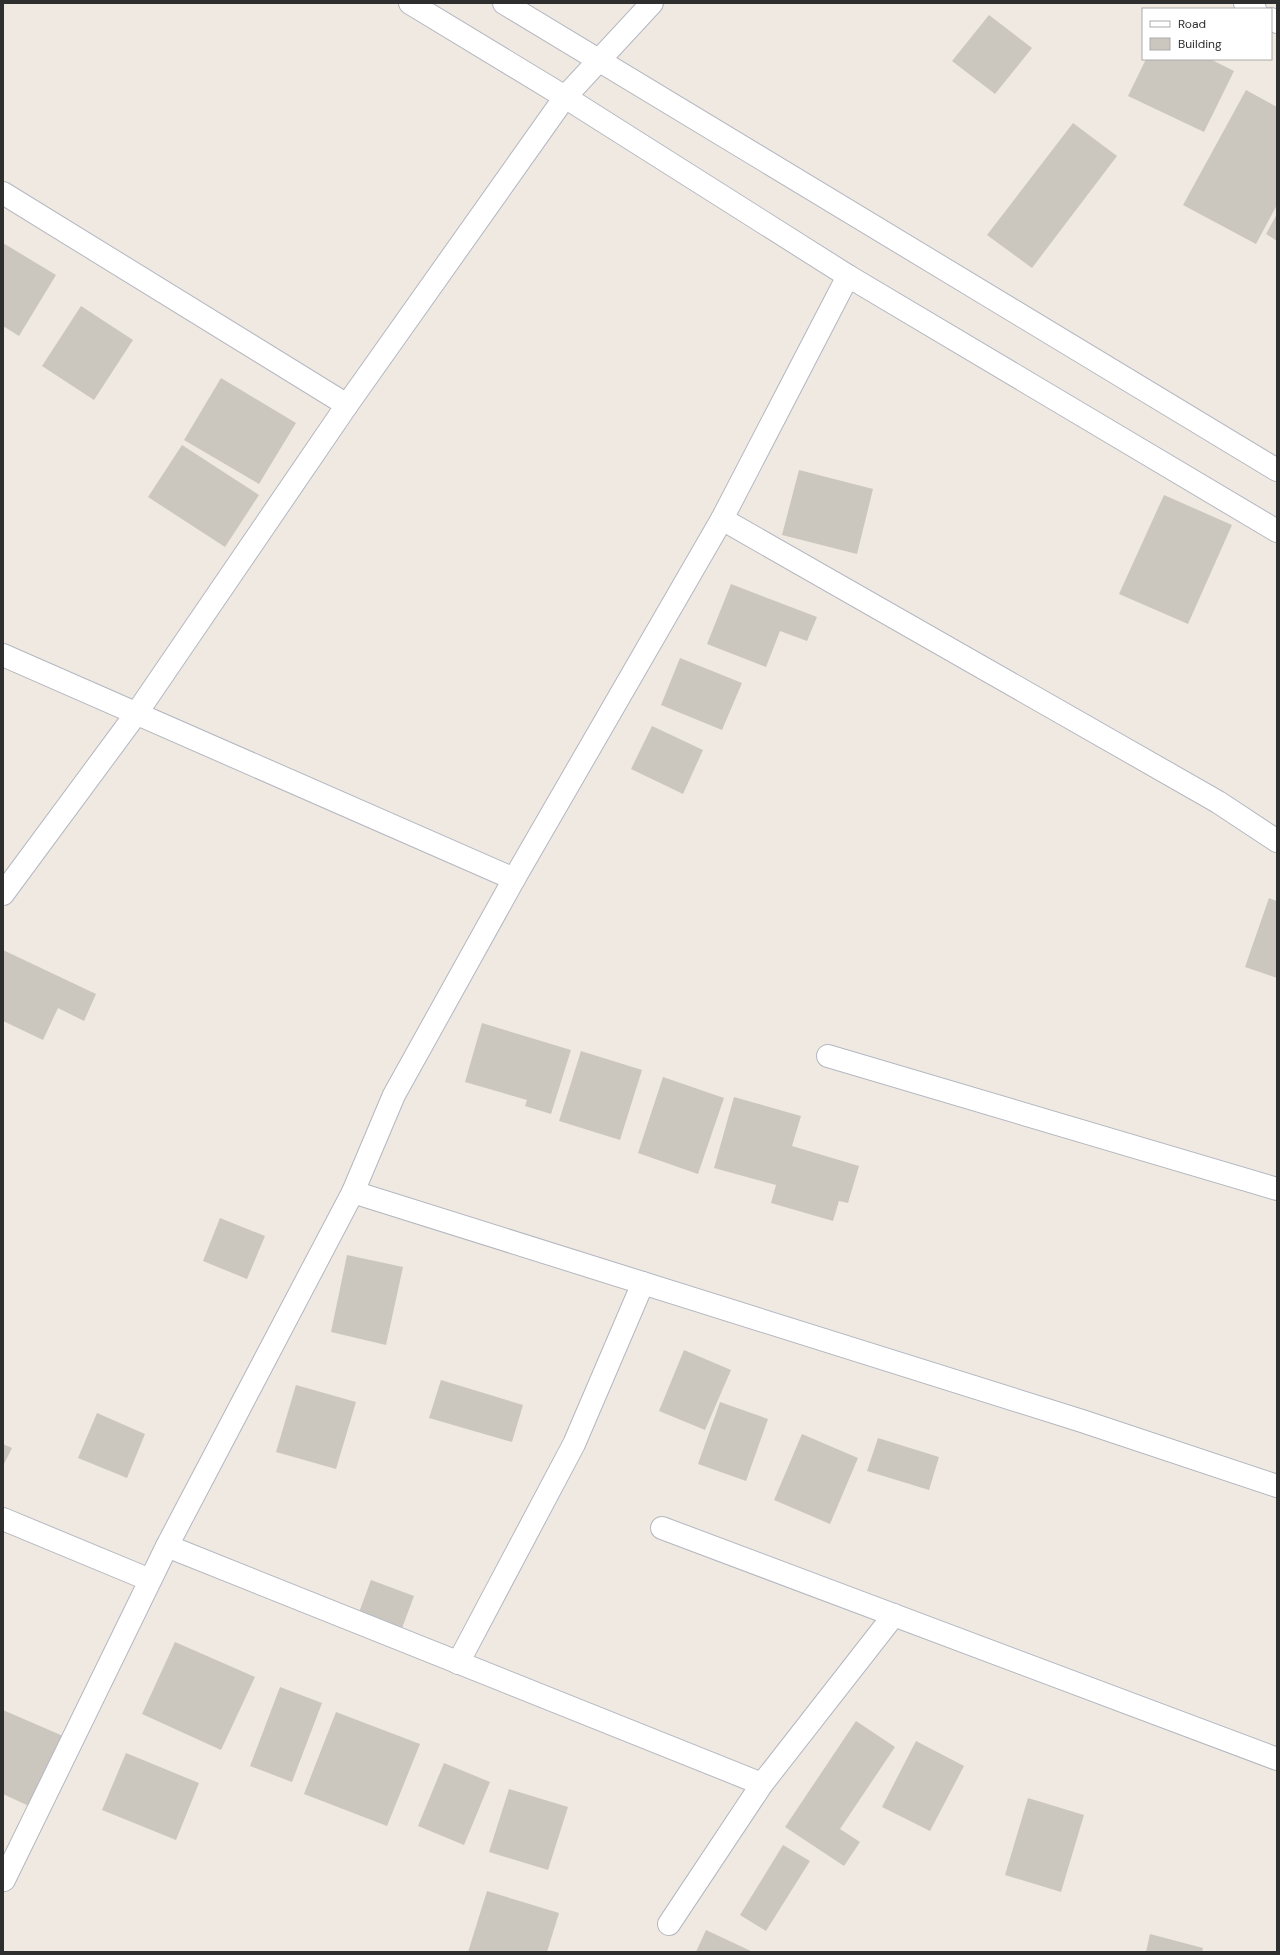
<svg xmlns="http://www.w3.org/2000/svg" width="1280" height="1955" viewBox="0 0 1280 1955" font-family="'DM Sans',sans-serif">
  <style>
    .building { fill: #cbc7bf }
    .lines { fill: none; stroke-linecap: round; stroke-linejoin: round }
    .street-casing { stroke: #b4b7c1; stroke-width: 24 }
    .secondary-casing { stroke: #b4b7c1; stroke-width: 24 }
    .street { stroke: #fff; stroke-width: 22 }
    .secondary { stroke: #fff; stroke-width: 22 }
  </style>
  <rect width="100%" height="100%" fill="#efe9e1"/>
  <g class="building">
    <polygon points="989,15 1032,48 995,94 952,61"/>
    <polygon points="1146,59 1210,59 1234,71 1204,132 1128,96"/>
    <polygon points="1246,90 1277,107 1277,205 1256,244 1183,205"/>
    <polygon points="1073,123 1117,156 1032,268 987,235"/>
    <polygon points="1277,214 1277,241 1266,234"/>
    <polygon points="3,243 56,275 19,336 3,326"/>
    <polygon points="81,306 133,340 94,400 42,366"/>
    <polygon points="221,378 296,423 259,484 184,440"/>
    <polygon points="182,445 259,495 225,547 148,497"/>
    <polygon points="799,470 873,489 857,554 782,535"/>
    <polygon points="1164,495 1232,525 1188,624 1119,594"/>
    <polygon points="731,584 817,617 807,641 780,631 766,667 707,644"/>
    <polygon points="680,658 742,683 722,730 661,705"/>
    <polygon points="652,726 703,750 683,794 631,769"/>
    <polygon points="1269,898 1277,901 1277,978 1245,967"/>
    <polygon points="3,950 96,994 84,1021 58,1008 43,1040 3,1021"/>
    <polygon points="482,1023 571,1050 551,1114 525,1106 527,1100 465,1082"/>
    <polygon points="581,1051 642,1070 620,1140 559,1121"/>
    <polygon points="663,1077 724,1098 698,1174 638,1153"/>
    <polygon points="734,1097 801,1116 792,1146 859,1166 848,1203 839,1201 833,1221 771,1203 776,1185 714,1168"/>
    <polygon points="220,1218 265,1236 247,1279 203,1261"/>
    <polygon points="347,1255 403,1267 386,1345 331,1332"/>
    <polygon points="684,1350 731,1370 705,1430 659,1411"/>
    <polygon points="441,1380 523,1405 512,1442 429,1418"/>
    <polygon points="296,1385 356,1402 336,1469 276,1452"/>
    <polygon points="720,1402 768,1419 746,1481 698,1464"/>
    <polygon points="97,1413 145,1434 127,1478 78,1458"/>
    <polygon points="802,1434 858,1458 830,1524 774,1500"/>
    <polygon points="878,1438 939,1457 929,1490 867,1471"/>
    <polygon points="3,1444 12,1448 3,1466"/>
    <polygon points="371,1580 414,1596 401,1631 358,1615"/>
    <polygon points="175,1642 255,1677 221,1750 142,1714"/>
    <polygon points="280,1687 322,1703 292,1782 250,1766"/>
    <polygon points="3,1710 63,1736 31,1807 3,1794"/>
    <polygon points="336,1712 420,1744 387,1826 304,1794"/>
    <polygon points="856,1721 895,1747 840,1829 860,1842 844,1866 785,1827"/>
    <polygon points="916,1741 964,1766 930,1831 882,1807"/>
    <polygon points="126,1753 199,1783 176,1840 102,1810"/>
    <polygon points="444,1763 490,1782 464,1845 418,1826"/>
    <polygon points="509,1789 568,1807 548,1870 489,1852"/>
    <polygon points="1028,1798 1084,1815 1061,1892 1005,1875"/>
    <polygon points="783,1845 810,1861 766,1931 740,1915"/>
    <polygon points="487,1891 559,1913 547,1952 468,1952"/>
    <polygon points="706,1930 753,1952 696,1952"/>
    <polygon points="1150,1934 1203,1948 1202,1952 1146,1952"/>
  </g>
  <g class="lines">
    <defs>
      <g id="street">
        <polyline points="1245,3 1255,9"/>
        <polyline points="1271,19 1277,22"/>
        <polyline points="3,193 347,405"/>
        <polyline points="722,519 1218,802 1277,841"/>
        <polyline points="3,655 514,879"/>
        <polyline points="3,894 136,714 347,405 565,97 652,3"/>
        <polyline points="828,1056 1277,1189"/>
        <polyline points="353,1192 1082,1421 1277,1486"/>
        <polyline points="3,1519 150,1580"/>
        <polyline points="662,1528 1277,1759"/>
        <polyline points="167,1546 762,1784"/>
        <polyline points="458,1663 574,1444 643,1283"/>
        <polyline points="4,1880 167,1546 353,1192 394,1095 514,879 722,519 848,276"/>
        <polyline points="669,1924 762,1784 894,1615"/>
      </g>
      <g id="secondary">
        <polyline points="410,3 565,97 848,276 1277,531"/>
        <polyline points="504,3 1277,470"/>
      </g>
    </defs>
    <use href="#street" class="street-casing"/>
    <use href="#secondary" class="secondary-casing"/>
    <use href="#street" class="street"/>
    <use href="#secondary" class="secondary"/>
  </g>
  <rect width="1280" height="1955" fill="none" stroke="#2e2e2e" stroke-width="8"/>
  <rect x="1142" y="8" width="130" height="52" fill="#ffffff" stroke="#ababab"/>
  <rect x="1150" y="21" width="20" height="6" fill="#ffffff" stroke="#ababab"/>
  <text x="1178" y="28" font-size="12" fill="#2e2e2e">Road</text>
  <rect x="1150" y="38" width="20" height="12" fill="#cbc7bf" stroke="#ababab"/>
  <text x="1178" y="48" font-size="12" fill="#2e2e2e">Building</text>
</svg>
